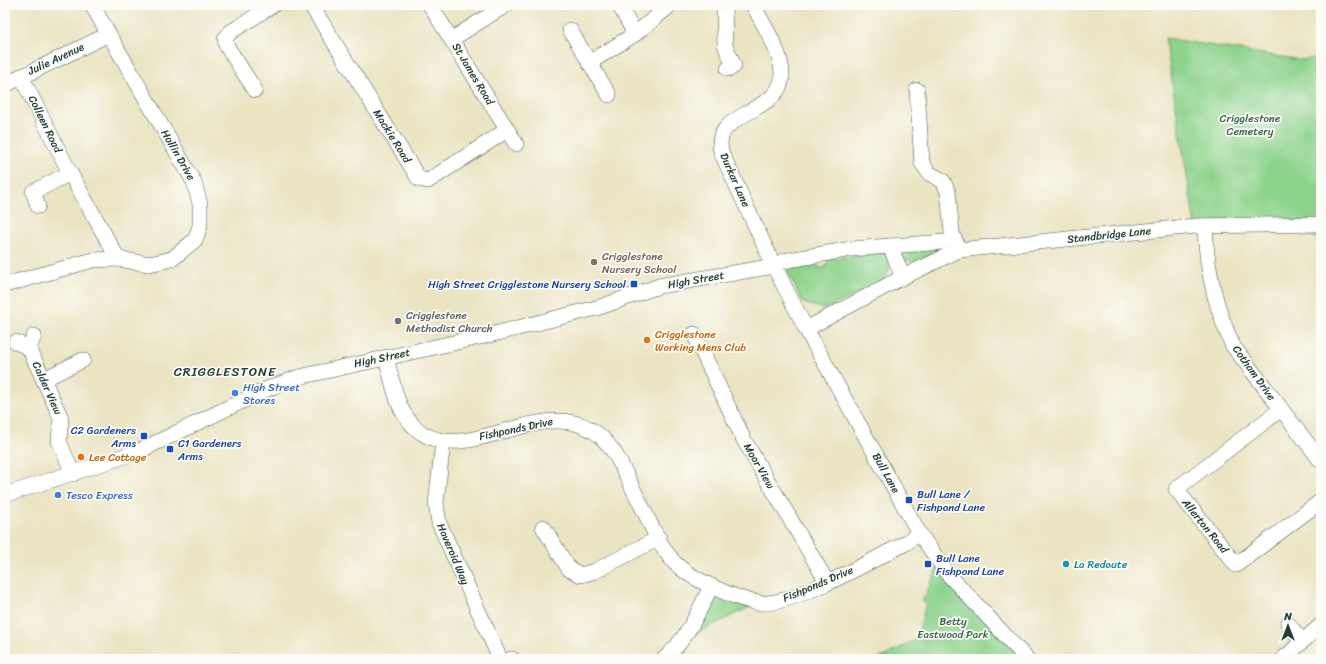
<svg xmlns="http://www.w3.org/2000/svg" width="1326" height="664" viewBox="0 0 1326 664" font-family="Sriracha,sans-serif">
  <style>
    .green { fill: #8dd38c; stroke: #568860 }
    .lines { fill: none; stroke-linecap: round; stroke-linejoin: round }
    .minor-casing { stroke: #3e5649; stroke-width: 16 }
    .minor { stroke: #fff; stroke-width: 15 }
    .education-dot { fill: #8d6e63; stroke: #fdfcf7; stroke-width: 1.5 }
    .transit-dot { fill: #1a4fb4; stroke: #fdfcf7; stroke-width: 1.5 }
    .worship-dot { fill: #6b7280; stroke: #fdfcf7; stroke-width: 1.5 }
    .food-dot { fill: #e8710a; stroke: #fdfcf7; stroke-width: 1.5 }
    .shop-dot { fill: #3f7fe0; stroke: #fdfcf7; stroke-width: 1.5 }
    .culture-dot { fill: #0f9aa8; stroke: #fdfcf7; stroke-width: 1.5 }
    .labels { text-anchor: middle; dominant-baseline: central; stroke-width: 3.5; stroke-linejoin: round; paint-order: stroke }
    .street-label { font-size: 11px; fill: #1f3d34; stroke: #fdfcf7 }
    .park-label { font-size: 11px; fill: #3a624a; stroke: #fdfcf7 }
    .education-label { font-size: 11px; fill: #785e54; stroke: #fdfcf7; text-anchor: start }
    .transit-label { font-size: 11px; fill: #164399; stroke: #fdfcf7; text-anchor: start }
    .worship-label { font-size: 11px; fill: #5b616d; stroke: #fdfcf7; text-anchor: start }
    .food-label { font-size: 11px; fill: #c56008; stroke: #fdfcf7; text-anchor: start }
    .shop-label { font-size: 11px; fill: #366cbe; stroke: #fdfcf7; text-anchor: start }
    .culture-label { font-size: 11px; fill: #0d838f; stroke: #fdfcf7; text-anchor: start }
    .quarter-label { font-size: 13px; letter-spacing: 1px; fill: #1f3d34; stroke: #fdfcf7 }
  </style>
  <rect width="100%" height="100%" fill="#fdfcf7"/>
  <filter id="ink" filterUnits="userSpaceOnUse"><feTurbulence type="fractalNoise" baseFrequency=".025" numOctaves="2"/><feDisplacementMap in="SourceGraphic" scale="8" xChannelSelector="R" yChannelSelector="G"/><feConvolveMatrix kernelMatrix="1 2 1 2 8 2 1 2 1" color-interpolation-filters="sRGB"/></filter>
  <filter id="wash" filterUnits="userSpaceOnUse"><feTurbulence type="fractalNoise" baseFrequency=".012" numOctaves="4" result="noise"/><feDisplacementMap in="SourceGraphic" scale="16" xChannelSelector="R" yChannelSelector="G"/><feGaussianBlur stdDeviation="0.9" result="paint"/><feColorMatrix in="noise" values="0 0 0 0 0 0 0 0 0 0 0 0 0 0 0 0 0 1.4 0 .05"/><feComposite in="paint" operator="in"/></filter>
  <g filter="url(#wash)">
    <rect width="100%" height="100%" fill="#ebe4c3"/>
    <g class="green">
      <polygon points="1165,38 1301,60 1321,57 1321,240 1279,224 1195,226"/>
      <path d="M 941,247 L 940,250 C 925,258 915,265 899,258 L 900,249 Z"/>
      <path d="M 883,252 C 893,262 891,272 882,281 L 826,309 L 803,303 L 785,266 L 813,263 L 821,268 L 826,267 L 829,259 Z"/>
      <path d="M 941,562 L 1027,659 L 879,659 L 917,639 L 926,603 L 922,601 C 929,589 933,576 941,562 Z"/>
      <polygon points="711,588 756,604 683,640"/>
    </g>
  </g>
  <g filter="url(#ink)">
    <g class="lines">
      <defs>
        <g id="minor">
          <polyline points="311,5 419,179 428,181 507,130"/>
          <polyline points="430,5 516,144"/>
          <polyline points="619,5 635,34"/>
          <polyline points="724,5 725,45 734,66 728,69"/>
          <path d="M 753,5 C 763,24 783,54 782,76 C 781,114 707,112 722,154 L 774,266 L 806,329 L 919,533 L 948,574 L 1027,659"/>
          <polyline points="570,30 609,95"/>
          <polyline points="452,39 506,5"/>
          <polyline points="589,63 635,34 667,8"/>
          <polyline points="21,76 70,173 118,259"/>
          <polyline points="5,85 107,35"/>
          <polyline points="255,90 226,45 225,39 229,33 273,5"/>
          <polyline points="917,90 922,163 929,173 943,181 948,192 952,233 959,250"/>
          <polyline points="38,206 33,192 70,173"/>
          <path d="M 1205,226 C 1206,267 1216,309 1233,346 L 1321,461"/>
          <polyline points="890,246 903,277"/>
          <polyline points="783,261 851,249 943,242"/>
          <polyline points="5,285 93,260 118,259 149,264 172,259 195,240 200,226 200,204 194,182 92,5"/>
          <polyline points="806,329 903,277 959,250 1195,226 1321,224"/>
          <polyline points="694,334 744,440 827,582"/>
          <polyline points="16,342 29,348 34,336"/>
          <polyline points="29,348 61,418 59,441 73,474"/>
          <path d="M 386,357 C 391,375 394,396 403,412 C 445,484 528,397 588,428 C 613,440 624,471 636,495 C 648,517 658,545 675,563 C 686,574 701,581 715,588 C 730,595 744,601 760,603 C 793,606 874,559 906,543 L 919,533"/>
          <polyline points="44,379 83,360"/>
          <polyline points="1280,410 1176,489 1236,565 1321,501"/>
          <polyline points="443,442 436,503 439,523 500,659"/>
          <polyline points="5,495 137,452 267,389 299,377 498,333 600,307 659,286 774,266"/>
          <polyline points="543,527 569,569 581,575 595,571 659,538"/>
          <polyline points="1288,624 1302,641"/>
          <polyline points="511,659 512,659"/>
          <path d="M 664,659 C 686,641 699,611 711,586"/>
          <polyline points="1283,659 1321,625"/>
        </g>
      </defs>
      <use href="#minor" class="minor-casing"/>
      <use href="#minor" class="minor"/>
    </g>
  </g>
  <circle class="education-dot" cx="594" cy="262" r="4"/>
  <g class="transit-dot">
    <rect x="630" y="280" width="8" height="8" rx="2"/>
    <rect x="140" y="432" width="8" height="8" rx="2"/>
    <rect x="166" y="445" width="8" height="8" rx="2"/>
    <rect x="905" y="496" width="8" height="8" rx="2"/>
    <rect x="924" y="560" width="8" height="8" rx="2"/>
  </g>
  <circle class="worship-dot" cx="398" cy="321" r="4"/>
  <g class="food-dot">
    <circle cx="647" cy="340" r="4"/>
    <circle cx="81" cy="457" r="4"/>
  </g>
  <g class="shop-dot">
    <circle cx="235" cy="393" r="4"/>
    <circle cx="58" cy="495" r="4"/>
  </g>
  <circle class="culture-dot" cx="1066" cy="564" r="4"/>
  <g class="labels">
    <g class="street-label">
      <text transform="translate(56 59) rotate(-25)">Julie Avenue</text>
      <text transform="translate(473 74) rotate(59)">St James Road</text>
      <text transform="translate(45 124) rotate(64)">Colleen Road</text>
      <text transform="translate(392 136) rotate(58)">Mackie Road</text>
      <text transform="translate(178 155) rotate(60)">Hollin Drive</text>
      <text transform="translate(735 180) rotate(66)">Durkar Lane</text>
      <text transform="translate(1109 235) rotate(-6)">Standbridge Lane</text>
      <text transform="translate(696 280) rotate(-10)">High Street</text>
      <text transform="translate(382 358) rotate(-12)">High Street</text>
      <text transform="translate(1254 373) rotate(54)">Cotham Drive</text>
      <text transform="translate(47 388) rotate(66)">Calder View</text>
      <text transform="translate(516 429) rotate(-12)">Fishponds Drive</text>
      <text transform="translate(759 466) rotate(60)">Moor View</text>
      <text transform="translate(886 473) rotate(61)">Bull Lane</text>
      <text transform="translate(1205 526) rotate(51)">Allerton Road</text>
      <text transform="translate(453 554) rotate(67)">Haveroid Way</text>
      <text transform="translate(818 584) rotate(-23)">Fishponds Drive</text>
    </g>
    <g class="park-label">
      <text x="1250" y="118">Crigglestone<tspan x="1250" dy="13">Cemetery</tspan></text>
      <text x="953" y="621">Betty<tspan x="953" dy="13">Eastwood Park</tspan></text>
    </g>
    <g class="education-label">
      <text x="602" y="256">Crigglestone<tspan x="602" dy="13">Nursery School</tspan></text>
    </g>
    <g class="transit-label">
      <text x="626" y="284" text-anchor="end">High Street Crigglestone Nursery School</text>
      <text x="136" y="430" text-anchor="end">C2 Gardeners<tspan x="136" dy="13">Arms</tspan></text>
      <text x="178" y="443">C1 Gardeners<tspan x="178" dy="13">Arms</tspan></text>
      <text x="917" y="494">Bull Lane /<tspan x="917" dy="13">Fishpond Lane</tspan></text>
      <text x="936" y="558">Bull Lane<tspan x="936" dy="13">Fishpond Lane</tspan></text>
    </g>
    <g class="worship-label">
      <text x="406" y="315">Crigglestone<tspan x="406" dy="13">Methodist Church</tspan></text>
    </g>
    <g class="food-label">
      <text x="655" y="334">Crigglestone<tspan x="655" dy="13">Working Mens Club</tspan></text>
      <text x="89" y="457">Lee Cottage</text>
    </g>
    <g class="shop-label">
      <text x="243" y="387">High Street<tspan x="243" dy="13">Stores</tspan></text>
      <text x="66" y="495">Tesco Express</text>
    </g>
    <g class="culture-label">
      <text x="1074" y="564">La Redoute</text>
    </g>
    <g class="quarter-label">
      <text x="225" y="371">CRIGGLESTONE</text>
    </g>
  </g>
  <rect width="1326" height="664" fill="none" stroke="#fdfcf7" stroke-width="20"/>
  <g transform="translate(1288 626)" stroke="#fdfcf7" stroke-width="3" paint-order="stroke">
  <path d="M0-3L7 15L0 10L-7 15Z" fill="#1f3d34"/>
  <text y="-6" font-size="11" font-weight="bold" text-anchor="middle" fill="#1f3d34">N</text>
  </g>
</svg>
